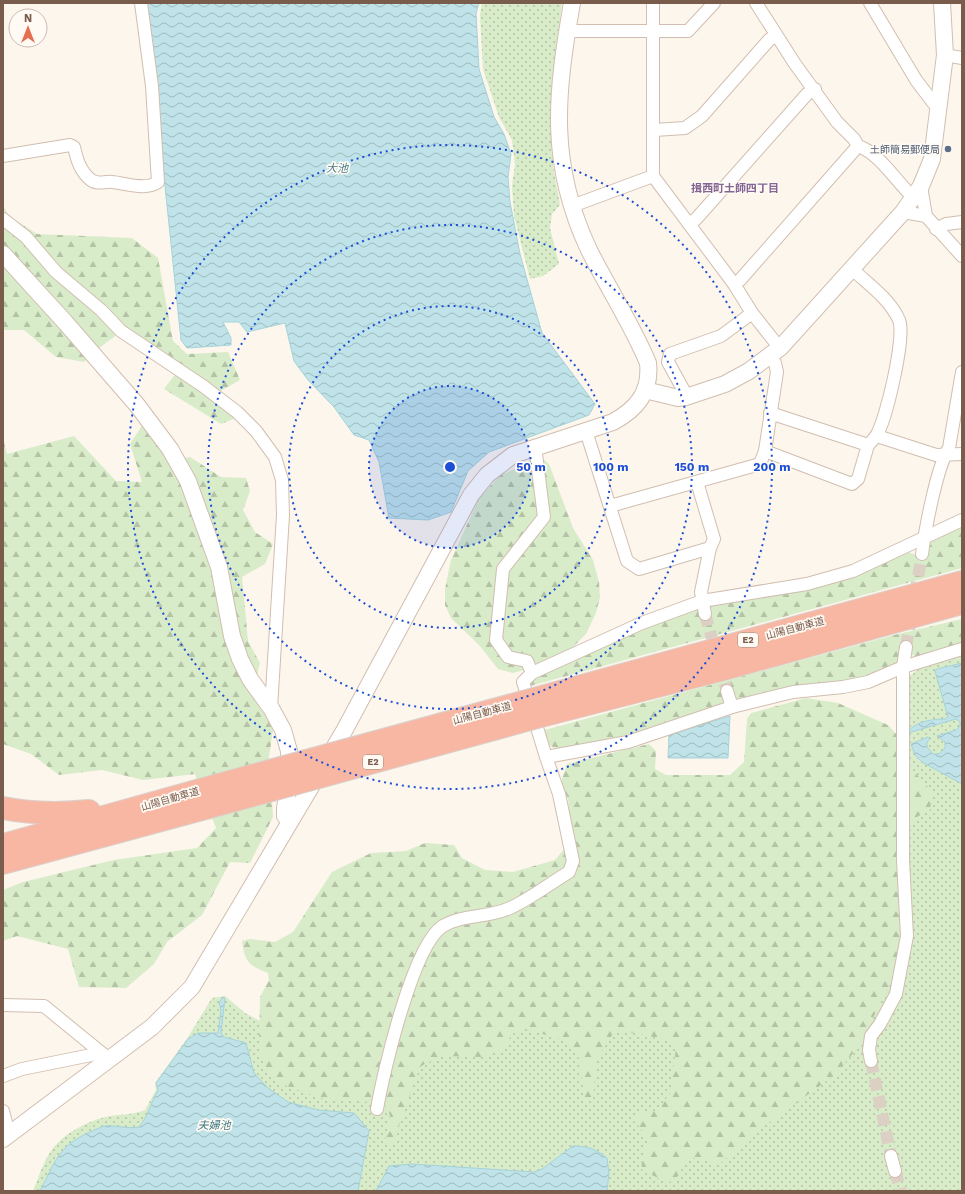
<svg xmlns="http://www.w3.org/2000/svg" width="965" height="1194" viewBox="0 0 965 1194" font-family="'Work Sans','Noto Sans JP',sans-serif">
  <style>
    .green { fill: url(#green-dots) }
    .forest { fill: url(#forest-firs) }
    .water { fill: url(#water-waves); stroke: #a5d3da }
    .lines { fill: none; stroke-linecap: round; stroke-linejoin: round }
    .minor-tunnel { stroke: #dcd0c4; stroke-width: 12; stroke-dasharray: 12 6; stroke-linecap: butt }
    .minor-casing { stroke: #d1beb0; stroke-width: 14 }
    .tertiary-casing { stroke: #d1beb0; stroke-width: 18 }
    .motorway-casing { stroke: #dad1cd; stroke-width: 24 }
    .minor { stroke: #fff; stroke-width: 12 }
    .tertiary { stroke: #fff; stroke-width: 16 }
    .motorway { stroke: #f7b7a3; stroke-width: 22 }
    .motorway-bridge-casing { stroke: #dad1cd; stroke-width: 24; stroke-linecap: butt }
    .motorway-bridge { stroke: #f7b7a3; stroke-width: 22 }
    .ring { fill: none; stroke: #1d4ed8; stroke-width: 2; stroke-dasharray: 2 4 }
    .service-dot { fill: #5c6f8a; stroke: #fffaf3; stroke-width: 1.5 }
    .labels { text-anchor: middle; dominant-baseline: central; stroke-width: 3.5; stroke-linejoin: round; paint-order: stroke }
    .shield { fill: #fffaf3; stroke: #a28b7f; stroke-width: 1 }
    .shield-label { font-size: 9px; font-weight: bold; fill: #7a5c4d }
    .service-label { font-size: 10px; fill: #4e5e75; stroke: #fffaf3; text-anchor: end }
    .street-label { font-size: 10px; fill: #7a5c4d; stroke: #fffaf3 }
    .water-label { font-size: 11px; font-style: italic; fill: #437c86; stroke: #fffaf3 }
    .neighbourhood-label { font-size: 11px; font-weight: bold; fill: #846695; stroke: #fffaf3 }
    .centre { fill: #1d4ed8; stroke: #fffaf3; stroke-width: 2 }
    .ring-label { font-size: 12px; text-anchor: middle; font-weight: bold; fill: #1d4ed8; stroke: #fffaf3; stroke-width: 3.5; stroke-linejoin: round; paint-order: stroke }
  </style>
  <defs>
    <pattern id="green-dots" width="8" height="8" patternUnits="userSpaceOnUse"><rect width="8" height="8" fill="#d8ecc9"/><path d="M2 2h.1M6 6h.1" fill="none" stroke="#b4c2a5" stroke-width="1.8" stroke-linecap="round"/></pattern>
    <pattern id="forest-firs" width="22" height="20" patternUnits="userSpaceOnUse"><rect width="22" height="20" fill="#d8ecc9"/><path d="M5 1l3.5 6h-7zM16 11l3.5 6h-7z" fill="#b4c2a5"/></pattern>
    <pattern id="water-waves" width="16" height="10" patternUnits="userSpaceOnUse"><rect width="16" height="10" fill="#bfe3e8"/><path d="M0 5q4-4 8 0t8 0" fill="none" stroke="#a0bbbe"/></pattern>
  </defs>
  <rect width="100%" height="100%" fill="#fdf6ec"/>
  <g class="green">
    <polygon points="482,3 562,3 552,82 553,166 560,205 552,214 550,228 559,264 543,276 530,279 514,216 512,186 515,164 512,140 499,117 483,69 480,15"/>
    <path d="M 962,655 L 962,1191 L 33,1191 C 38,1179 42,1165 49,1154 C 60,1135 88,1120 110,1116 C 123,1114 132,1115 145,1110 L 156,1090 L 155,1083 L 188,1037 L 212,998 L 225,996 L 245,1013 L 260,1021 L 385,1064 L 585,999 L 854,1039 L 907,678 L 921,667 Z"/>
  </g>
  <g class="forest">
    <polygon points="3,205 9,216 37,234 132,238 158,258 173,341 187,354 228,352 240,380 210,397 236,418 221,424 164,389 176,373 118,334 91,354 84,362 56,357 24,330 3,330"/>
    <polygon points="143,424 170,461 190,457 221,477 246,478 250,491 243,510 255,532 273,544 265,564 242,577 248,641 260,663 252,693 273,730 269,757 273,817 250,863 230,862 202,915 167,942 154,964 126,988 79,987 68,949 17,936 3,941 3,890 23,882 114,860 197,848 216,828 195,774 143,780 102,770 59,775 31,754 3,744 3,438 7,454 74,436 116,481 142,482 130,444"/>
    <polygon points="536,459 543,459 549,464 573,528 593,560 599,582 600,597 596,613 586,634 570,650 543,665 513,673 498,669 479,645 451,618 445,605 445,589 451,560 479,498 501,475"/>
    <polygon points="962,527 962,568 530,686 530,679 655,622 696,608 699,610 710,604 751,598 905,551 914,554 917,558 928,555 931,542"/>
    <path d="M 962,619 L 962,644 L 916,657 L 910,653 L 898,665 L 863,678 L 741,699 L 725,698 L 722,706 C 676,721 631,736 584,744 C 575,746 562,750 553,747 C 546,745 544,737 541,731 L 894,635 Z"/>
    <path d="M 806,698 L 838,703 L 888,725 L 898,736 L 912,769 L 932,792 L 930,810 L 915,818 L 907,839 L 909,931 L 897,969 L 860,1045 L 835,1075 L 752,1135 L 720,1164 C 705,1162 702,1156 687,1159 L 678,1176 L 668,1183 L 642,1170 C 639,1144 660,1148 633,1120 L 638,1114 L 658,1110 L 671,1092 L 676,1047 L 668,1040 L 624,1031 L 612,1035 L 596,1060 L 593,1100 L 585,1101 L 578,1053 L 563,1040 L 526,1029 L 512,1034 L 503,1049 L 483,1057 L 442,1056 L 421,1066 L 415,1080 L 392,1146 L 385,1144 L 390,1115 L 384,1103 L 320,1098 L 282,1084 L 267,1072 L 259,1049 L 260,997 L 269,980 L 268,973 C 248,965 245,962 242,941 L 250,939 L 275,942 L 293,932 L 332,872 L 371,853 L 406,851 L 425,843 L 454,845 L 462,858 L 485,870 L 513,872 L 555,860 L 566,847 L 571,828 L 568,799 L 561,782 L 567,764 L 649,744 L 656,751 L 655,769 L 666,775 L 730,775 L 744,762 L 747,719 L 751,713 Z"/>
  </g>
  <g class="water">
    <polygon points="146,3 479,3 476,13 479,69 494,117 504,134 511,154 508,177 510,202 520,254 542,333 595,404 589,415 489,452 468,471 451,512 428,520 389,518 379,462 369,440 354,435 334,407 308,380 294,361 285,323 247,332 239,322 223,322 231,338 231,345 187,348 181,340"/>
    <path d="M 962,663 L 962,784 L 922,762 L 915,755 L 911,744 L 928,737 L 930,739 L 927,742 L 927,747 L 933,754 L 939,754 L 945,748 L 945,742 L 937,736 L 956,730 L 960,726 L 960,722 L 956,719 L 908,733 L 908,731 C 918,721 932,719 945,719 L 948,717 L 935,671 L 937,669 Z"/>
    <polygon points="730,716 728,758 668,758 669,735"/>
    <path d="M 223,997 L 225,998 L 221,1033 L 224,1037 L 246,1043 L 254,1073 L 268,1088 L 288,1102 L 318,1110 L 354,1113 L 369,1131 L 358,1191 L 40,1191 C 55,1162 58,1146 90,1132 C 95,1130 100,1127 105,1126 C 116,1125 127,1129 139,1127 C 149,1115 150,1104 158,1090 L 156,1083 L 188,1039 L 198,1033 L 218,1033 L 221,1010 L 219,1003 Z"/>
    <path d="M 573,1146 C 588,1146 596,1149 607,1158 L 609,1173 L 607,1191 L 376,1191 L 389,1166 L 412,1164 L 534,1172 L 542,1169 Z"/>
  </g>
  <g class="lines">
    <g class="minor-tunnel">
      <polyline points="705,614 727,691"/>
      <polyline points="906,647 922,554"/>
      <polyline points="871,1061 891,1156"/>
      <polyline points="895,1171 901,1191"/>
    </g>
    <defs>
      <g id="minor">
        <polyline points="653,3 653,176 734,284 752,313 775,342 781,347"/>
        <path d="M 756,3 L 795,64 L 837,122 L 854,139 L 858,146 C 880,153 897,183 914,198"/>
        <polyline points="870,3 916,80 938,109"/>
        <polyline points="567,31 688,31 714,3"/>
        <polyline points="945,55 962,58"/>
        <polyline points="654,130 685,128 702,116 769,40 776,35"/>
        <path d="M 3,156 L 70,145 L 74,147 C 77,160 80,171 91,180 C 97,185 105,181 112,182 C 125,183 146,191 158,182 L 152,86 L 141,3"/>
        <polyline points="921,186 926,216"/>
        <polyline points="572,206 653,176"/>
        <polyline points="903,212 926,216 962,256"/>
        <polyline points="3,219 26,237 56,272 101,310 121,331 203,386 237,412 256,431 275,457 282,480 283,515 271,708"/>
        <polyline points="689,224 696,219 807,94 815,89"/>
        <polyline points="936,229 946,224 962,222"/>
        <polyline points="734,284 740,280 858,146"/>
        <polyline points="686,397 684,391 668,362 670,354 721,336 752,313"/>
        <path d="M 770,413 L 868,445 C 871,442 874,439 876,436 C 886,421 906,336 899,320 C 890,299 868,284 852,269"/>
        <polyline points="586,431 627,561 639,569 710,548 714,539 697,482"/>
        <polyline points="877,436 936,455 962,454"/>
        <polyline points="765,451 852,484 858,479 868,445"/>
        <polyline points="610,506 760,464 765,451 777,372 775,363 769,357"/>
        <path d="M 922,554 C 925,530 937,466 949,448 L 962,372"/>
        <polyline points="705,614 701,592 710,548"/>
        <polyline points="532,673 527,661 508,657 496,640 503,569 544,517 535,446"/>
        <polyline points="727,691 732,707"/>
        <polyline points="546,757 628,742 732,707 793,692 843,687 868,682 903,667 962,649"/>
        <polyline points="3,1005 44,1006 109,1059"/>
        <polyline points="871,1061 869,1050 871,1036 880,1024 896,994 907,936 903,860 903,667 906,647"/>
        <polyline points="3,1076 22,1069 101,1053"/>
        <path d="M 377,1109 C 383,1074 413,944 443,926 C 463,914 488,918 510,908 C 530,899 549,884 569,872 L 573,861 L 559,794 L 546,757 L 523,682 L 532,673 L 642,623 L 702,601 L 807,584 L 853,571 L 962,520"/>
        <polyline points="3,1111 9,1134"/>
        <polyline points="891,1156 895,1171"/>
      </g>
      <g id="tertiary">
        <polyline points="3,254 65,322 137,405 170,449 188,481 219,567 232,636 240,659 250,679 271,708 283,730 289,751 290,780 285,808 285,816 289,821"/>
        <polyline points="645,390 678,398 686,397 725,384 749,371 781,347 903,212 921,186 932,159 945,55 942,3"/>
        <path d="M 3,1139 L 152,1027 L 192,987 L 344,731 L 471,495 L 487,475 L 513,455 L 613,422 C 637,409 651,392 648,363 C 632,324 608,288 589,250 C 548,163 556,94 572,3"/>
      </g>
      <g id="motorway">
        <polyline points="534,699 962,582"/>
        <polyline points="541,716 724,669 962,603"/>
        <path d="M 3,808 C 32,814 60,814 89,811"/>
        <polyline points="3,845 200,790"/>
        <polyline points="3,863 206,808"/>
      </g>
    </defs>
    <use href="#minor" class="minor-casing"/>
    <use href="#tertiary" class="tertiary-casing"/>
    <use href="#motorway" class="motorway-casing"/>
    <use href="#minor" class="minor"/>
    <use href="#tertiary" class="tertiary"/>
    <use href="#motorway" class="motorway"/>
    <defs>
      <g id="motorway-bridge">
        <polyline points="200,790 534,699"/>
        <polyline points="206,808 541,716"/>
      </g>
    </defs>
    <use href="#motorway-bridge" class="motorway-bridge-casing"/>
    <use href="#motorway-bridge" class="motorway-bridge"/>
  </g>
  <circle cx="450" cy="467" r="81" fill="#1d4ed8" fill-opacity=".12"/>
  <g class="ring">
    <circle cx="450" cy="467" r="81"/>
    <circle cx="450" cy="467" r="161"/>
    <circle cx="450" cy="467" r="242"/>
    <circle cx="450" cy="467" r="322"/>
  </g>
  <circle class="service-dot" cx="948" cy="149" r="4"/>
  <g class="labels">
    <g class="shield">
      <rect x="738" y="633" width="20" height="14" rx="3"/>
      <rect x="363" y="755" width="20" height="14" rx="3"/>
    </g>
    <g class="shield-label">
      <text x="748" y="640">E2</text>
      <text x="373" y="762">E2</text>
    </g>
    <g class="service-label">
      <text x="940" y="149">土師簡易郵便局</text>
    </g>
    <g class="street-label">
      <text transform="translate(795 628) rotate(-15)">山陽自動車道</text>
      <text transform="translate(482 713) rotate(-15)">山陽自動車道</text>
      <text transform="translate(170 799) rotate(-16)">山陽自動車道</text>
    </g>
    <g class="water-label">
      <text x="337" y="168">大池</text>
      <text x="214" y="1125">夫婦池</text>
    </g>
    <g class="neighbourhood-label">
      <text x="735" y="188">揖西町土師四丁目</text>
    </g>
  </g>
  <circle cx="450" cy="467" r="6" class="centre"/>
  <g class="ring-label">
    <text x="531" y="471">50 m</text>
    <text x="611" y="471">100 m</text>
    <text x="692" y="471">150 m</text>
    <text x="772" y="471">200 m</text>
  </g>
  <rect width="965" height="1194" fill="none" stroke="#7a5c4d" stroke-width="8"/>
  <g transform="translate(28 28)"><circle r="19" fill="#fffaf3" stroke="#cabbb1"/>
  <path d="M0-3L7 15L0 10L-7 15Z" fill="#e76f51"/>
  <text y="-6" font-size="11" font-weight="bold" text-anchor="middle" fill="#7a5c4d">N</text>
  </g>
</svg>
